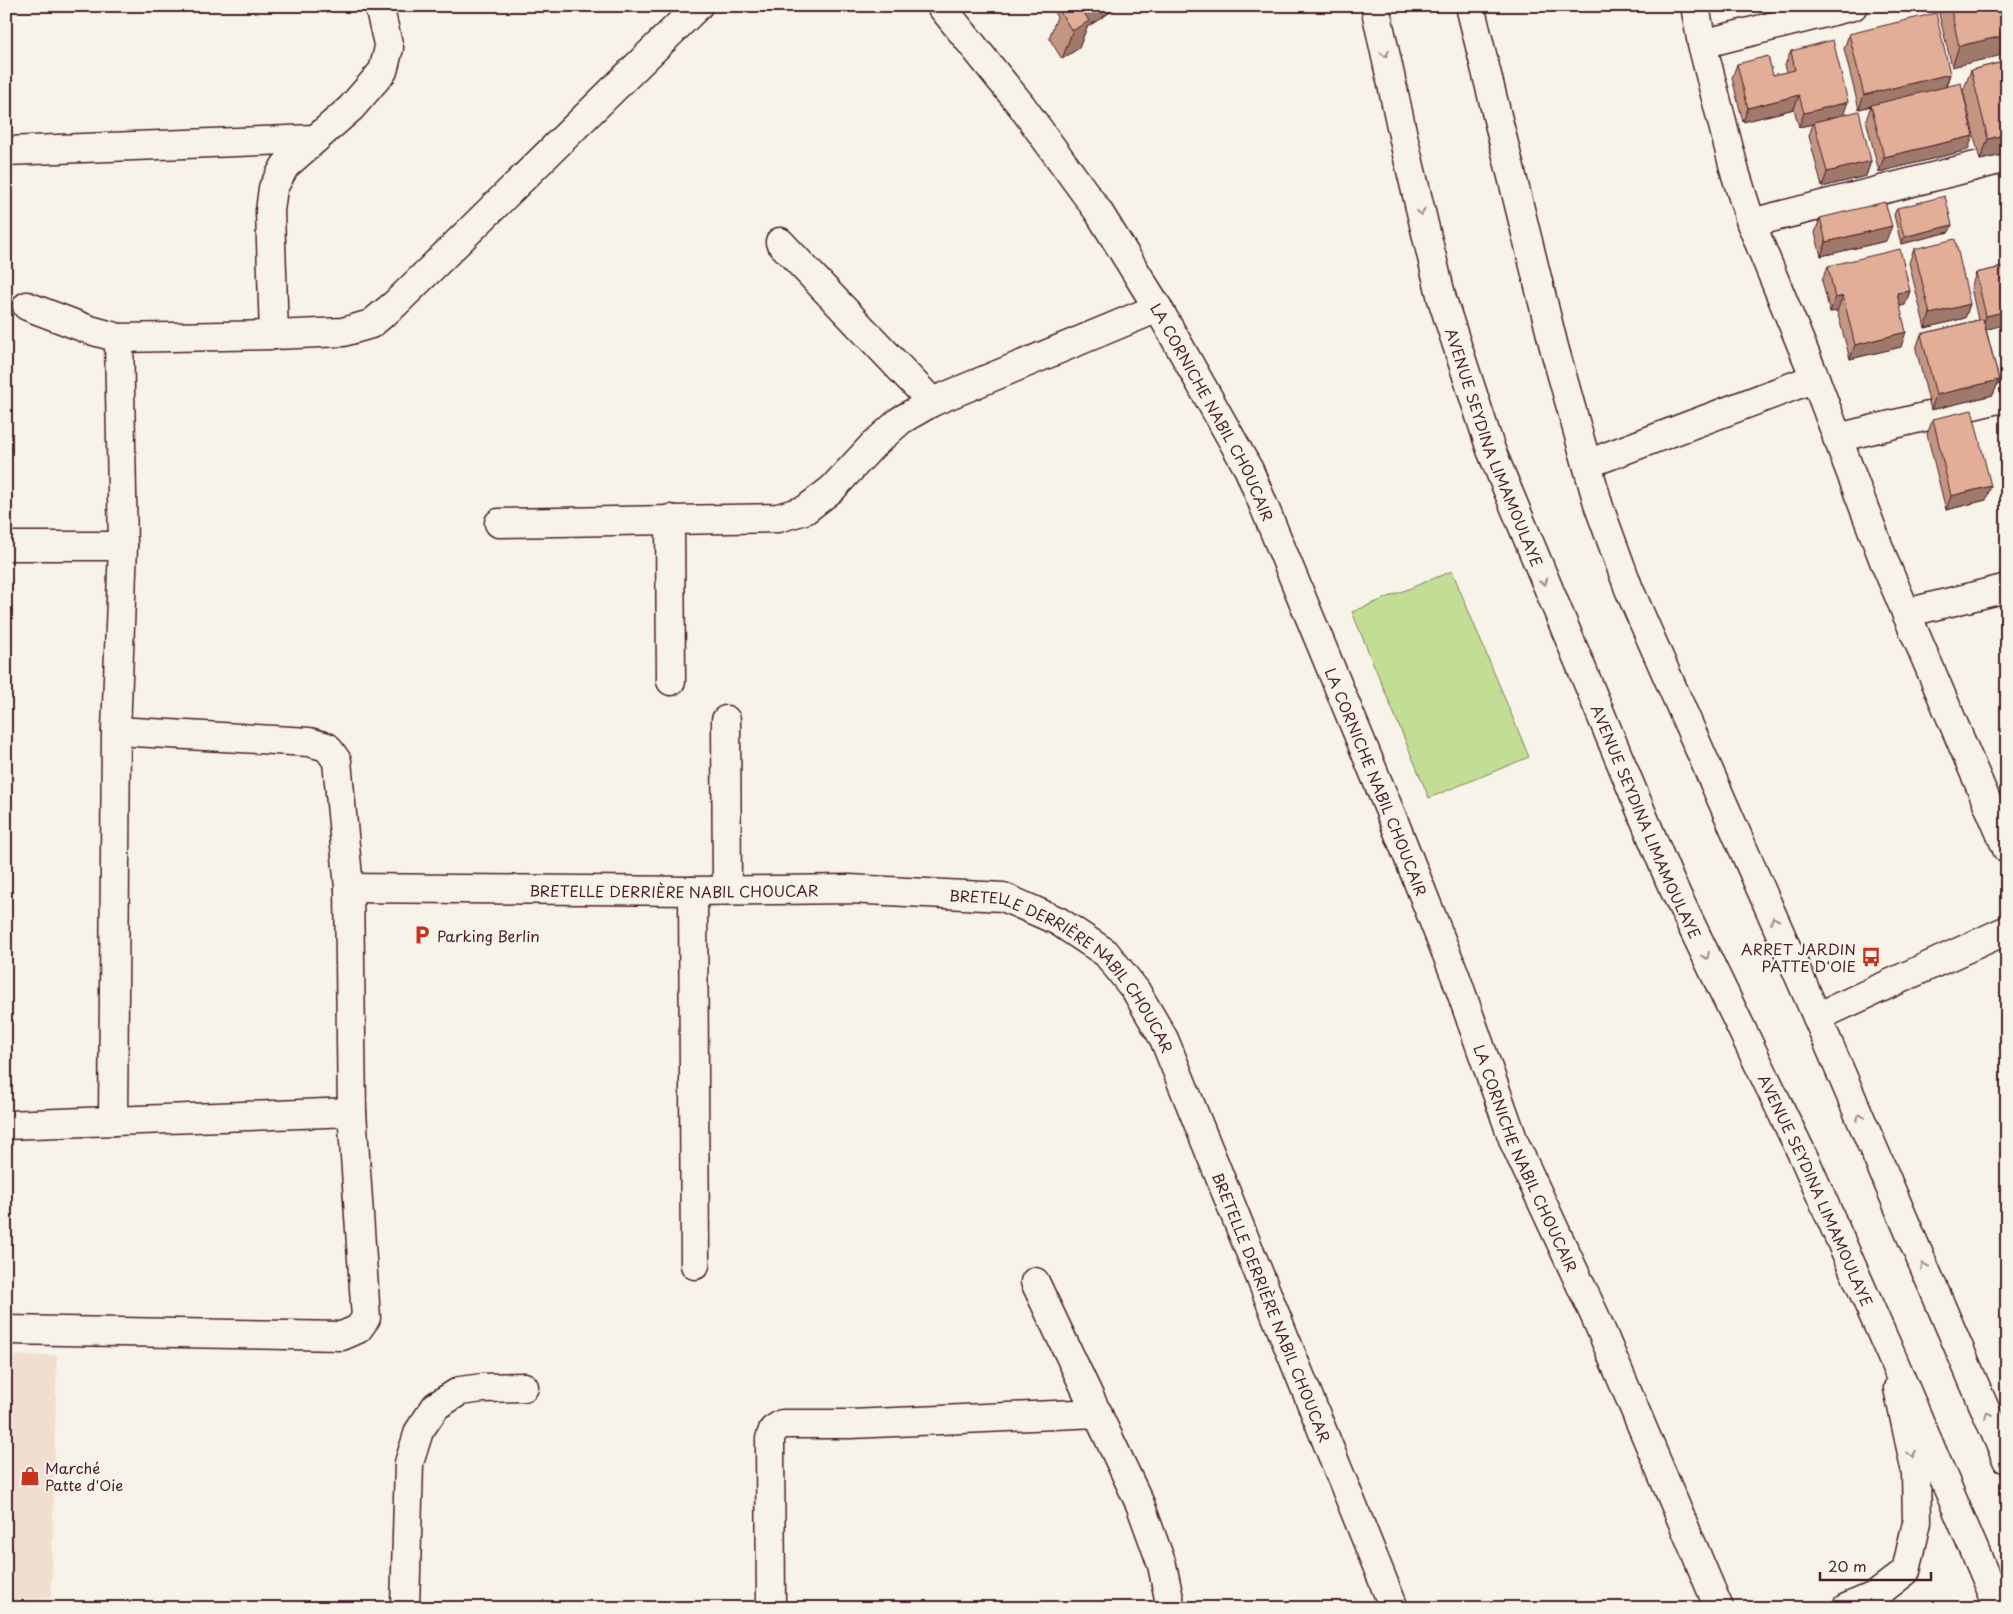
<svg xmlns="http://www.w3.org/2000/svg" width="2013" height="1614" viewBox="0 0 2013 1614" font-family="'Playpen Sans',sans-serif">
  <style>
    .built { fill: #f1ded0 }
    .pitch { fill: #c2de95; stroke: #867e60 }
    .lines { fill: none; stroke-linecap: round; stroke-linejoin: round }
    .street-casing { stroke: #4a1f2b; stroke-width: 31 }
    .secondary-casing { stroke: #4a1f2b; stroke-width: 31 }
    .highway-casing { stroke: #4a1f2b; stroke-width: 31 }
    .street { stroke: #f7f3e8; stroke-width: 28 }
    .secondary { stroke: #f7f3e8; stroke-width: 28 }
    .highway { stroke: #f7f3e8; stroke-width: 28 }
    .wall { fill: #c39682; stroke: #4a1f2b }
    .shaded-wall { fill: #9f7a6a; stroke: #4a1f2b }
    .building { fill: #e3ae97; stroke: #4a1f2b }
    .oneway { stroke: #a0898a }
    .labels { text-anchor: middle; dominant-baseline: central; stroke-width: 4; stroke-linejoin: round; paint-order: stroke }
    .street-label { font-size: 15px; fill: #4a1f2b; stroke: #f7f3e8 }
    .poi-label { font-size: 15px; fill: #4a1f2b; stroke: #f7f3e8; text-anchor: start }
  </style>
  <rect width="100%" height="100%" fill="#f7f3e8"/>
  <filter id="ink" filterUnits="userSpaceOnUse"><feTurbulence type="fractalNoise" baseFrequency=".02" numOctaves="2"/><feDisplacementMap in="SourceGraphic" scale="10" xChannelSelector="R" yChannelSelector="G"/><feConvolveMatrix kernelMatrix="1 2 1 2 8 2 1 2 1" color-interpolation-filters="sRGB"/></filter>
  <g filter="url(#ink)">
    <polygon class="built" points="57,1355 51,1598 9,1600 6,1595 6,1356"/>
    <polygon class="pitch" points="1452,571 1529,757 1429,798 1352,612"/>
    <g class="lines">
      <defs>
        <g id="street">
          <path id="s1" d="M 941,6 L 1021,105 L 1098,211 L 1158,308 L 1249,470 L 1393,819 L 1455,975 L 1514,1142 L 1595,1316 L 1719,1608"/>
          <polyline points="1702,44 1853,6"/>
          <polyline points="6,151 315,139"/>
          <polyline points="1751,223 2007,158"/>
          <polyline points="780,242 932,402"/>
          <polyline points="27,306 90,330 119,338 274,335 343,332 371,324 395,304 698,6"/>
          <polyline points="274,335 270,211 273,188 285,166 351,108 383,71 389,48 379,6"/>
          <polyline points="1837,438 2007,397"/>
          <polyline points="1587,464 1815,378"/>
          <polyline points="670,519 671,681"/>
          <polyline points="499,523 778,518 805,510 832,489 873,445 901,420 932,402 1158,308"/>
          <polyline points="6,546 123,546"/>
          <polyline points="1906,613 2007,588"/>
          <polyline points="726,720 727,890"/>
          <path id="s2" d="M 349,888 L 693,891 L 849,889 L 1003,897 L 1058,921 L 1106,953 L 1136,991 L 1164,1039 L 1394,1608"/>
          <polyline points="693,891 695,1265"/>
          <polyline points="1817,1017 2007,930"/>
          <polyline points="113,1121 116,731 123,546 119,338"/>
          <polyline points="6,1125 352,1112"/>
          <polyline points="1035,1282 1140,1504 1162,1565 1171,1608"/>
          <polyline points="6,1330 342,1336 358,1329 366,1318 352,1112 349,888 337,761 327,747 309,742 116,731"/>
          <polyline points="405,1608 409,1463 419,1431 436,1406 460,1391 483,1388 524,1387"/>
          <polyline points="771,1608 770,1439 773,1430 782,1424 851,1424 1098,1413"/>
        </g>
        <g id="secondary">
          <polyline points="1695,6 1702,44 1735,172 1751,223 1815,378 1884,561 2007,849"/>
          <polyline points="1846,1608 1874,1596 1906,1571 1917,1522 1916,1472 1898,1388"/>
        </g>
        <g id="highway">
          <path id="s3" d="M 1375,6 L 1407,154 L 1442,299 L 1491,450 L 1670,881 L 1805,1160 L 1891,1355 L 1999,1608"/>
          <polyline points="1470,6 1554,347 1599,507 1629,589 1817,1017 2007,1460"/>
        </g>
      </defs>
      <use href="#street" class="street-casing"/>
      <use href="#secondary" class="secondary-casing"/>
      <use href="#highway" class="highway-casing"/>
      <use href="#street" class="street"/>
      <use href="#secondary" class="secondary"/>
      <use href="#highway" class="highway"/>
    </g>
    <g class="wall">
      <polygon points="1050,6 1120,6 1087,27 1079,48 1062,59 1049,38 1057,17"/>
      <polygon points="1937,6 2007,6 1952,67"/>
      <polygon points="1849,34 1950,74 1946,87 1968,150 1879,172 1866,120 1871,106 1859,109 1844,49"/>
      <polygon points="1791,51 1843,115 1871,161 1866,176 1822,187 1809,136 1813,124 1799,127 1794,109 1743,122 1732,78 1737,64 1773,75 1787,72 1785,65"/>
      <polygon points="2007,61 2007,154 1980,160 1963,91 1971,70"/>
      <polygon points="1897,208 1949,232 1901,244 1894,215"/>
      <polygon points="1820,218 1886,241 1821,256 1815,233"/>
      <polygon points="1914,249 1970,304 1965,318 1925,328 1909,263"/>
      <polygon points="1828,266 1910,291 1905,305 1900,306 1901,347 1850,359 1837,311 1830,312 1822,281"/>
      <polygon points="2007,266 2007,332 2006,327 2007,324 1986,329 1999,380 1993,395 1931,410 1916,349 1921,334 1978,320 1971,288 1976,273"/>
      <polygon points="1933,419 1986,500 1946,510 1927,434"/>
    </g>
    <g class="shaded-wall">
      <polygon points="1085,6 1120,6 1087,27 1079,48 1062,59 1081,8"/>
      <polygon points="2007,35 2007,54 1952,67 1959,46"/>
      <polygon points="1950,74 1945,88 1859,109 1864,95"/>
      <polygon points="1799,95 1794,109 1743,122 1748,108"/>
      <polygon points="1848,102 1843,116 1814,122 1813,124 1799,127 1804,113"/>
      <polygon points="2007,134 2007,154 1980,160 1988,139"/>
      <polygon points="1973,136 1968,150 1879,172 1884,157"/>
      <polygon points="1871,161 1866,176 1822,187 1827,172"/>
      <polygon points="1952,225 1949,232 1901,244 1904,237"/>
      <polygon points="1892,226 1886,241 1821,256 1826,242"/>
      <polygon points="1910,291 1905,305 1891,308 1897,293"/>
      <polygon points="1843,296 1837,311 1830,312 1835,298"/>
      <polygon points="1970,304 1965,318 1925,328 1930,314"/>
      <polygon points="2007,311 2007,324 1981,331 1986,316"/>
      <polygon points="1906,332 1901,347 1850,359 1855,345"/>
      <polygon points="1999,380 1993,395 1931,410 1936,395"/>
      <polygon points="1991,486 1986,500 1946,510 1951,496"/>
    </g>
    <g class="building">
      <polygon points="1066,6 1085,6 1081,8 1089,21 1072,31 1059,10"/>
      <polygon points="1950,6 2007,6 2007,35 1959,46"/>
      <polygon points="1936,13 1950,74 1864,95 1849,34"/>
      <polygon points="1833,40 1848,102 1804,113 1799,95 1748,108 1737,64 1768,56 1773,75 1795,70 1791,51"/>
      <polygon points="2007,61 2007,134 1988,139 1971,70"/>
      <polygon points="1961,83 1973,136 1884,157 1871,105"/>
      <polygon points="1859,111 1871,161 1827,172 1814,122"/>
      <polygon points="1945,196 1952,225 1904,237 1897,208"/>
      <polygon points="1885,202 1892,226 1826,242 1820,218"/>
      <polygon points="1955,239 1970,304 1930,314 1914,249"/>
      <polygon points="1900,249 1910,291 1897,293 1906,332 1855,345 1843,296 1835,298 1828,266"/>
      <polygon points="2007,266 2007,311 1986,316 1976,273"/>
      <polygon points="1983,319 1999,380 1936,395 1921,334"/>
      <polygon points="1972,410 1991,486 1951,496 1933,419"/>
    </g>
    <defs><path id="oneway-chevron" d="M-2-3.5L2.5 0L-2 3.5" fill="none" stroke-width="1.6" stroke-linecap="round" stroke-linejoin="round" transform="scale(1.25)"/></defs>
    <g class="oneway">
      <use href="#oneway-chevron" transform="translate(1385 54) rotate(78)"/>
      <use href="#oneway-chevron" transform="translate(1421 212) rotate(77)"/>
      <use href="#oneway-chevron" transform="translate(1544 582) rotate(68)"/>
      <use href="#oneway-chevron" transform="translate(1774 920) rotate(-114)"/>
      <use href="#oneway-chevron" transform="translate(1706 956) rotate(64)"/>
      <use href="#oneway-chevron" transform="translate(1860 1117) rotate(-113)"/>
      <use href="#oneway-chevron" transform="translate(1924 1266) rotate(-113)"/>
      <use href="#oneway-chevron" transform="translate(1988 1415) rotate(-113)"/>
      <use href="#oneway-chevron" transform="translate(1912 1454) rotate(78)"/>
    </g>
  </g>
  <defs>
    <symbol id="parking-bare" viewBox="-9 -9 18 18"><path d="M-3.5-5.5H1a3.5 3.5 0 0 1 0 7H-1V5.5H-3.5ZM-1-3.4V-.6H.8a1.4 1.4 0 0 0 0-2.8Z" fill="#c8321e" stroke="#f7f3e8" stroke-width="2.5" paint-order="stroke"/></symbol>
    <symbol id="bus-bare" viewBox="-9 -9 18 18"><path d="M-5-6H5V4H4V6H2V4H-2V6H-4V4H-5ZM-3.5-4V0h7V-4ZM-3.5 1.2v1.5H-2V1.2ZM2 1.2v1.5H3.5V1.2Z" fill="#c8321e" stroke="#f7f3e8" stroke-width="2.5" paint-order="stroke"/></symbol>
    <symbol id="shop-bare" viewBox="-9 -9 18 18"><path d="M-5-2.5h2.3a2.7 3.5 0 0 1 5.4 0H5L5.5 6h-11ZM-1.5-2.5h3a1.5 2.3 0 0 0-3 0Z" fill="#c8321e" stroke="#f7f3e8" stroke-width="2.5" paint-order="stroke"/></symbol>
  </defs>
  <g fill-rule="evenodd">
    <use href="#parking-bare" x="408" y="921" width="28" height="28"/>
    <use href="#bus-bare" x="1857" y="943" width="28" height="28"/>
    <use href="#shop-bare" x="16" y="1462" width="28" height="28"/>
  </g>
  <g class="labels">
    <g class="street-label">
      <text stroke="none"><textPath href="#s1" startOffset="490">LA CORNICHE NABIL CHOUCAIR</textPath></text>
      <text stroke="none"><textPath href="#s3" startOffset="458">AVENUE SEYDINA LIMAMOULAYE</textPath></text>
      <text stroke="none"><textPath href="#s1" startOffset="895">LA CORNICHE NABIL CHOUCAIR</textPath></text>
      <text stroke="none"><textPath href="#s3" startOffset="862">AVENUE SEYDINA LIMAMOULAYE</textPath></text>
      <text stroke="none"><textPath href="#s2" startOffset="325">BRETELLE DERRIÈRE NABIL CHOUCAR</textPath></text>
      <text stroke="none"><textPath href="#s2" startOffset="745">BRETELLE DERRIÈRE NABIL CHOUCAR</textPath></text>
      <text stroke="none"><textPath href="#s1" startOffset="1300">LA CORNICHE NABIL CHOUCAIR</textPath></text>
      <text stroke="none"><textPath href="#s3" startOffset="1268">AVENUE SEYDINA LIMAMOULAYE</textPath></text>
      <text stroke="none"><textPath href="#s2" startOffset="1165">BRETELLE DERRIÈRE NABIL CHOUCAR</textPath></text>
    </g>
    <g class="poi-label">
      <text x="437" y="935">Parking Berlin</text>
      <text x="1856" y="948" text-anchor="end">ARRET JARDIN<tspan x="1856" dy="17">PATTE D'OIE</tspan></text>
      <text x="45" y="1467">Marché<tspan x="45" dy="17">Patte d'Oie</tspan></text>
    </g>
  </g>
  <rect width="2013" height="1614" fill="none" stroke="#f7f3e8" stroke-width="25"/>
  <rect x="12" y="12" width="1988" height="1589" fill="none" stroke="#4a1f2b" stroke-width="2" filter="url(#ink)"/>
  <path d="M1820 1572v8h111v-8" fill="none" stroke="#4a1f2b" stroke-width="2.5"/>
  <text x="1828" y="1572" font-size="15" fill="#4a1f2b" stroke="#f7f3e8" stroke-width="4" paint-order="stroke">20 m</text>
</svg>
